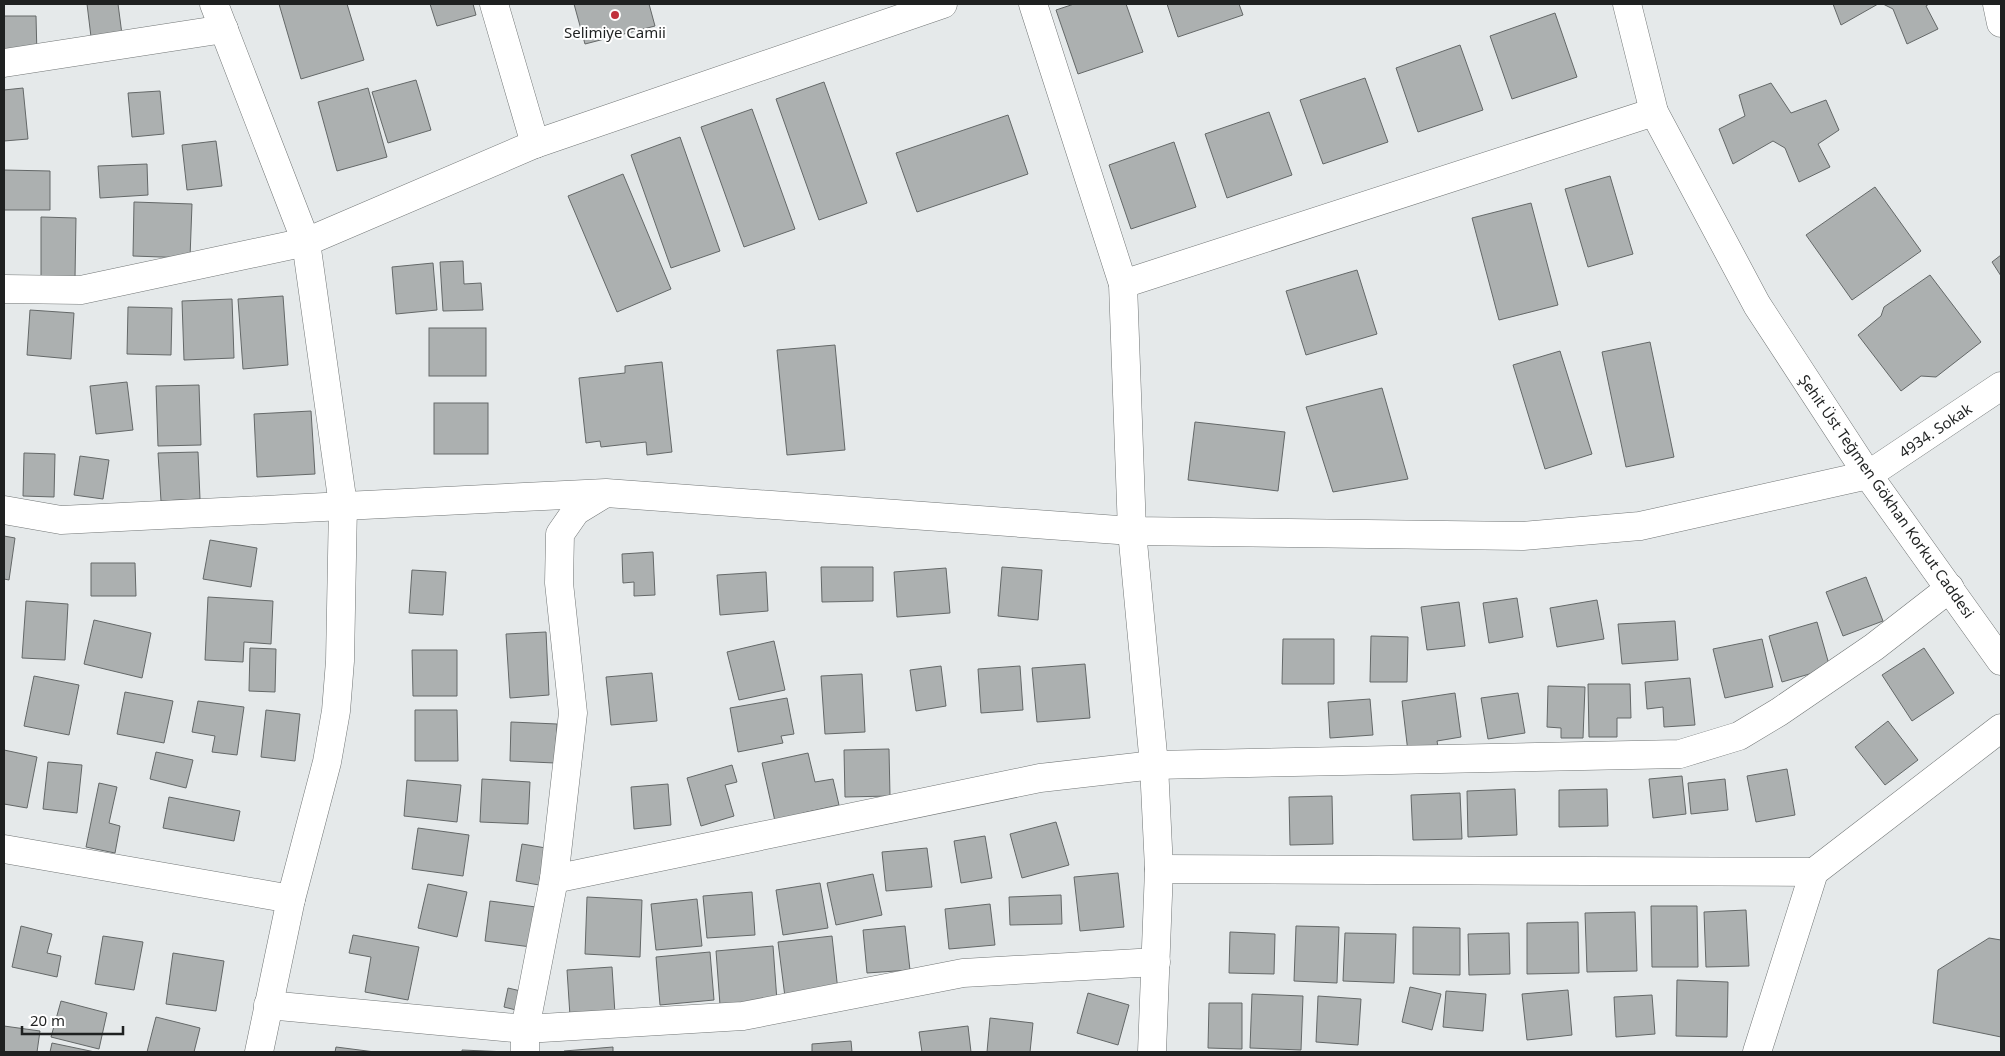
<svg xmlns="http://www.w3.org/2000/svg" width="2005" height="1056" viewBox="0 0 2005 1056" font-family="'Noto Sans',sans-serif">
  <style>
    .building { fill: #acb0b0; stroke: #646868 }
    .lines { fill: none; stroke-linecap: round; stroke-linejoin: round }
    .minor-casing { stroke: #727676; stroke-width: 29 }
    .minor { stroke: #fff; stroke-width: 28 }
    .poi-dot { fill: #c1313b; stroke: #fff; stroke-width: 2 }
    .labels { text-anchor: middle; dominant-baseline: central; stroke-width: 4; stroke-linejoin: round; paint-order: stroke }
    .poi-label { font-size: 15px; fill: #1f2121; stroke: #fff }
    .street-label { font-size: 15px; fill: #1f2121; stroke: #fff }
  </style>
  <rect width="100%" height="100%" fill="#e5e9ea"/>
  <g class="building">
    <polygon points="87,4 118,4 123,42 92,45"/>
    <polygon points="279,4 347,4 364,60 301,79"/>
    <polygon points="430,4 473,4 476,15 437,26"/>
    <polygon points="574,4 649,4 655,26 585,44"/>
    <polygon points="1074,4 1126,4 1143,52 1078,74 1056,10"/>
    <polygon points="1167,4 1239,4 1243,15 1178,37"/>
    <polygon points="1833,4 1878,4 1841,25"/>
    <polygon points="1883,4 1929,4 1926,6 1938,29 1907,44 1893,9"/>
    <polygon points="1555,13 1577,77 1512,99 1490,36"/>
    <polygon points="4,16 36,16 37,56 4,56"/>
    <polygon points="1460,45 1483,110 1418,132 1396,68"/>
    <polygon points="1365,78 1388,142 1323,164 1300,100"/>
    <polygon points="416,80 431,130 388,143 372,92"/>
    <polygon points="824,82 867,203 819,220 776,99"/>
    <polygon points="1771,83 1791,113 1826,100 1839,130 1818,144 1830,167 1799,182 1785,148 1773,141 1733,164 1719,129 1745,116 1739,95"/>
    <polygon points="23,88 28,139 4,141 4,90"/>
    <polygon points="368,88 387,157 337,171 318,102"/>
    <polygon points="160,91 164,134 132,137 128,93"/>
    <polygon points="752,109 795,229 744,247 701,127"/>
    <polygon points="1269,112 1292,175 1227,198 1205,134"/>
    <polygon points="1008,115 1028,174 917,212 896,153"/>
    <polygon points="680,137 720,251 671,268 631,155"/>
    <polygon points="216,141 222,186 187,190 182,145"/>
    <polygon points="1174,142 1196,207 1131,229 1109,165"/>
    <polygon points="147,164 148,195 100,198 98,166"/>
    <polygon points="4,170 50,171 50,210 4,210"/>
    <polygon points="623,174 671,289 617,312 568,196"/>
    <polygon points="1610,176 1633,254 1588,267 1565,189"/>
    <polygon points="1875,187 1921,251 1852,300 1806,235"/>
    <polygon points="134,202 192,204 190,258 133,256"/>
    <polygon points="1531,203 1558,305 1499,320 1472,218"/>
    <polygon points="41,217 76,218 75,278 41,277"/>
    <polygon points="2001,255 2001,276 1992,262"/>
    <polygon points="463,261 464,284 481,283 483,310 443,311 440,262"/>
    <polygon points="433,263 437,310 396,314 392,267"/>
    <polygon points="1357,270 1377,334 1306,355 1286,291"/>
    <polygon points="1930,275 1981,342 1936,377 1921,376 1901,391 1858,335 1881,316 1884,307"/>
    <polygon points="283,296 288,365 243,369 238,299"/>
    <polygon points="232,299 234,358 184,360 182,301"/>
    <polygon points="128,307 172,308 171,355 127,354"/>
    <polygon points="30,310 74,313 71,359 27,355"/>
    <rect x="429" y="328" width="57" height="48"/>
    <polygon points="1650,342 1674,457 1626,467 1602,352"/>
    <polygon points="835,345 845,450 787,455 777,350"/>
    <polygon points="1560,351 1592,454 1545,469 1513,365"/>
    <polygon points="662,362 672,452 647,455 646,442 601,447 600,441 586,443 579,378 625,373 625,366"/>
    <polygon points="127,382 133,430 96,434 90,386"/>
    <polygon points="199,385 201,445 158,446 156,386"/>
    <polygon points="1382,388 1408,479 1333,492 1306,407"/>
    <rect x="434" y="403" width="54" height="51"/>
    <polygon points="311,411 315,474 257,477 254,414"/>
    <polygon points="1195,422 1285,432 1278,491 1188,480"/>
    <polygon points="198,452 200,499 161,501 158,453"/>
    <polygon points="24,453 55,454 54,497 23,496"/>
    <polygon points="80,456 109,460 103,499 74,495"/>
    <polygon points="4,536 15,538 9,580 4,579"/>
    <polygon points="210,540 257,548 251,587 203,579"/>
    <polygon points="653,552 655,595 634,596 634,582 623,583 622,554"/>
    <polygon points="91,563 135,563 136,596 91,596"/>
    <polygon points="821,567 873,567 873,601 822,602"/>
    <polygon points="1002,567 1042,570 1038,620 998,616"/>
    <polygon points="946,568 950,613 897,617 894,572"/>
    <polygon points="412,570 446,572 443,615 409,613"/>
    <polygon points="766,572 768,611 720,615 717,575"/>
    <polygon points="1866,577 1883,621 1843,636 1826,592"/>
    <polygon points="208,597 273,601 271,644 244,642 243,662 205,660"/>
    <polygon points="1517,598 1523,637 1489,643 1483,603"/>
    <polygon points="1597,600 1604,639 1557,647 1550,608"/>
    <polygon points="26,601 68,604 65,660 22,658"/>
    <polygon points="1459,602 1465,646 1427,650 1421,607"/>
    <polygon points="94,620 151,633 142,678 84,664"/>
    <polygon points="1675,621 1678,660 1622,664 1618,624"/>
    <polygon points="1817,622 1830,668 1782,682 1769,636"/>
    <polygon points="546,632 549,695 510,698 506,634"/>
    <polygon points="1371,636 1408,637 1407,682 1370,682"/>
    <polygon points="1283,639 1334,639 1334,684 1282,684"/>
    <polygon points="1762,639 1773,687 1725,698 1713,649"/>
    <polygon points="774,641 785,690 739,700 727,652"/>
    <polygon points="250,648 276,649 275,692 249,691"/>
    <polygon points="1924,648 1954,693 1912,721 1882,675"/>
    <polygon points="412,650 457,650 457,696 413,696"/>
    <polygon points="1085,664 1090,718 1037,722 1032,668"/>
    <polygon points="941,666 946,706 916,711 910,670"/>
    <polygon points="1020,666 1023,710 981,713 978,669"/>
    <polygon points="652,673 657,721 611,725 606,677"/>
    <polygon points="862,674 865,732 825,734 821,676"/>
    <polygon points="34,676 79,685 69,735 24,726"/>
    <polygon points="1690,678 1695,725 1664,727 1663,707 1647,709 1645,682"/>
    <polygon points="1588,684 1630,684 1631,718 1617,718 1617,737 1589,737"/>
    <polygon points="1548,686 1585,687 1583,738 1561,738 1561,728 1547,727"/>
    <polygon points="125,692 173,701 164,743 117,734"/>
    <polygon points="1455,693 1461,737 1437,741 1438,747 1408,752 1402,701"/>
    <polygon points="1518,693 1525,733 1488,739 1481,698"/>
    <polygon points="787,698 794,734 781,736 783,743 738,752 730,708"/>
    <polygon points="1370,699 1373,735 1330,738 1328,702"/>
    <polygon points="198,701 244,707 237,755 212,752 215,736 192,732"/>
    <polygon points="266,710 300,714 295,761 261,757"/>
    <polygon points="415,710 457,710 458,761 415,761"/>
    <polygon points="1888,721 1918,760 1885,785 1855,747"/>
    <polygon points="511,722 557,724 555,763 510,761"/>
    <polygon points="889,749 890,796 845,797 844,750"/>
    <polygon points="4,750 37,757 27,808 4,804"/>
    <polygon points="156,752 193,760 186,788 150,779"/>
    <polygon points="808,753 815,782 833,779 839,805 803,813 805,824 777,830 762,763"/>
    <polygon points="48,762 82,765 77,813 43,809"/>
    <polygon points="732,765 737,782 725,785 734,816 701,826 687,778"/>
    <polygon points="1787,769 1795,815 1756,822 1747,776"/>
    <polygon points="1682,776 1686,814 1653,818 1649,779"/>
    <polygon points="482,779 530,782 528,824 480,822"/>
    <polygon points="1725,779 1728,810 1691,814 1688,783"/>
    <polygon points="407,780 461,785 457,822 404,816"/>
    <polygon points="99,783 117,787 109,823 120,826 115,853 86,847"/>
    <polygon points="668,784 671,825 634,829 631,787"/>
    <polygon points="1515,789 1517,835 1468,837 1467,791"/>
    <polygon points="1607,789 1608,826 1559,827 1559,790"/>
    <polygon points="1460,793 1462,839 1413,840 1411,795"/>
    <polygon points="1332,796 1333,844 1290,845 1289,797"/>
    <polygon points="169,797 240,811 234,841 163,828"/>
    <polygon points="1056,822 1069,865 1022,878 1010,834"/>
    <polygon points="418,828 469,835 463,876 412,869"/>
    <polygon points="985,836 992,878 961,883 954,841"/>
    <polygon points="522,844 552,849 545,886 516,881"/>
    <polygon points="927,848 932,887 886,891 882,852"/>
    <polygon points="1118,873 1124,927 1080,931 1074,877"/>
    <polygon points="873,874 882,915 836,925 827,883"/>
    <polygon points="820,883 828,928 783,935 776,890"/>
    <polygon points="428,884 467,892 457,937 418,928"/>
    <polygon points="752,892 755,935 707,938 703,896"/>
    <polygon points="1061,895 1062,924 1010,925 1009,897"/>
    <polygon points="587,897 642,900 640,957 585,954"/>
    <polygon points="697,899 702,946 656,950 651,904"/>
    <polygon points="490,901 536,907 531,947 485,941"/>
    <polygon points="990,904 995,945 949,949 945,909"/>
    <polygon points="1651,906 1697,906 1698,967 1652,967"/>
    <polygon points="1746,910 1749,966 1706,967 1704,912"/>
    <polygon points="1635,912 1637,971 1587,972 1585,913"/>
    <polygon points="1578,922 1579,973 1527,974 1527,923"/>
    <polygon points="21,926 52,934 47,953 61,956 57,977 12,967"/>
    <polygon points="905,926 910,970 867,973 863,930"/>
    <polygon points="1296,926 1339,927 1337,983 1294,981"/>
    <polygon points="1413,927 1460,928 1460,975 1413,974"/>
    <polygon points="1230,932 1275,934 1274,974 1229,973"/>
    <polygon points="1345,933 1396,934 1394,983 1343,981"/>
    <polygon points="1509,933 1510,974 1469,975 1468,934"/>
    <polygon points="353,935 419,947 408,1000 365,992 371,957 349,953"/>
    <polygon points="103,936 143,942 134,990 95,984"/>
    <polygon points="832,936 838,991 785,997 778,942"/>
    <polygon points="1989,938 2001,940 2001,1037 1933,1023 1938,970"/>
    <polygon points="773,946 777,1001 720,1005 716,951"/>
    <polygon points="710,952 714,1000 660,1005 656,957"/>
    <polygon points="173,953 224,961 216,1011 166,1004"/>
    <polygon points="612,967 615,1014 570,1016 567,970"/>
    <polygon points="1677,980 1728,982 1727,1037 1676,1036"/>
    <polygon points="1410,987 1441,994 1432,1030 1402,1022"/>
    <polygon points="508,988 525,992 520,1011 504,1007"/>
    <polygon points="1568,990 1572,1035 1527,1040 1522,994"/>
    <polygon points="1446,991 1486,994 1483,1031 1443,1027"/>
    <polygon points="1088,993 1129,1005 1118,1045 1077,1033"/>
    <polygon points="1252,994 1303,996 1301,1050 1250,1048"/>
    <polygon points="1652,995 1655,1034 1616,1037 1614,997"/>
    <polygon points="1318,996 1361,999 1358,1045 1316,1042"/>
    <polygon points="61,1001 107,1013 99,1049 51,1037"/>
    <polygon points="1209,1003 1242,1003 1242,1049 1208,1048"/>
    <polygon points="156,1017 200,1028 194,1052 147,1052"/>
    <polygon points="990,1018 1033,1023 1030,1052 987,1052"/>
    <polygon points="4,1026 40,1031 37,1052 4,1052"/>
    <polygon points="968,1026 971,1052 922,1052 919,1032"/>
    <polygon points="851,1041 852,1052 812,1052 812,1044"/>
    <polygon points="52,1043 95,1052 50,1052"/>
    <polygon points="336,1047 375,1052 335,1052"/>
    <polygon points="613,1047 613,1052 564,1052 564,1051"/>
    <polygon points="462,1050 508,1052 462,1052"/>
  </g>
  <g class="lines">
    <defs>
      <g id="minor">
        <polyline points="214,4 306,242 343,505 340,661 336,711 327,762 291,899 259,1052"/>
        <polyline points="494,4 535,144"/>
        <polyline points="1033,4 1123,284 1132,531 1154,765 1159,869 1152,1052"/>
        <polyline points="1627,4 1654,112 1757,305 1868,475 2001,661"/>
        <polyline points="1997,4 2001,23"/>
        <polyline points="4,63 224,29"/>
        <polyline points="1123,284 1654,112"/>
        <polyline points="4,289 81,290 306,242 535,144 943,4"/>
        <polyline points="4,510 61,520 606,493 1132,531 1523,536 1640,526 1868,475 2001,386"/>
        <polyline points="4,849 291,899"/>
        <polyline points="1159,869 1814,872"/>
        <polyline points="554,879 1040,778 1154,765 1680,754 1739,736 1779,712 1874,647 1950,588"/>
        <polyline points="268,1005 525,1029 743,1016 963,973 1156,962"/>
        <polyline points="525,1052 525,1029 554,879 573,713 559,583 560,534 576,511 604,494"/>
        <polyline points="1757,1052 1814,872 2001,728"/>
      </g>
    </defs>
    <use href="#minor" class="minor-casing"/>
    <use href="#minor" class="minor"/>
  </g>
  <circle class="poi-dot" cx="615" cy="15" r="5"/>
  <g class="labels">
    <g class="poi-label">
      <text x="615" y="32">Selimiye Camii</text>
    </g>
    <g class="street-label">
      <text transform="translate(1935 430) rotate(-34)">4934. Sokak</text>
      <text transform="translate(1887 496) rotate(55)">Şehit Üst Teğmen Gökhan Korkut Caddesi</text>
    </g>
  </g>
  <rect width="2005" height="1056" fill="none" stroke="#1f2121" stroke-width="10"/>
  <path d="M22 1026v8h101v-8" fill="none" stroke="#1f2121" stroke-width="2.5"/>
  <text x="30" y="1026" font-size="15" fill="#1f2121" stroke="#ffffff" stroke-width="4" paint-order="stroke">20 m</text>
</svg>
